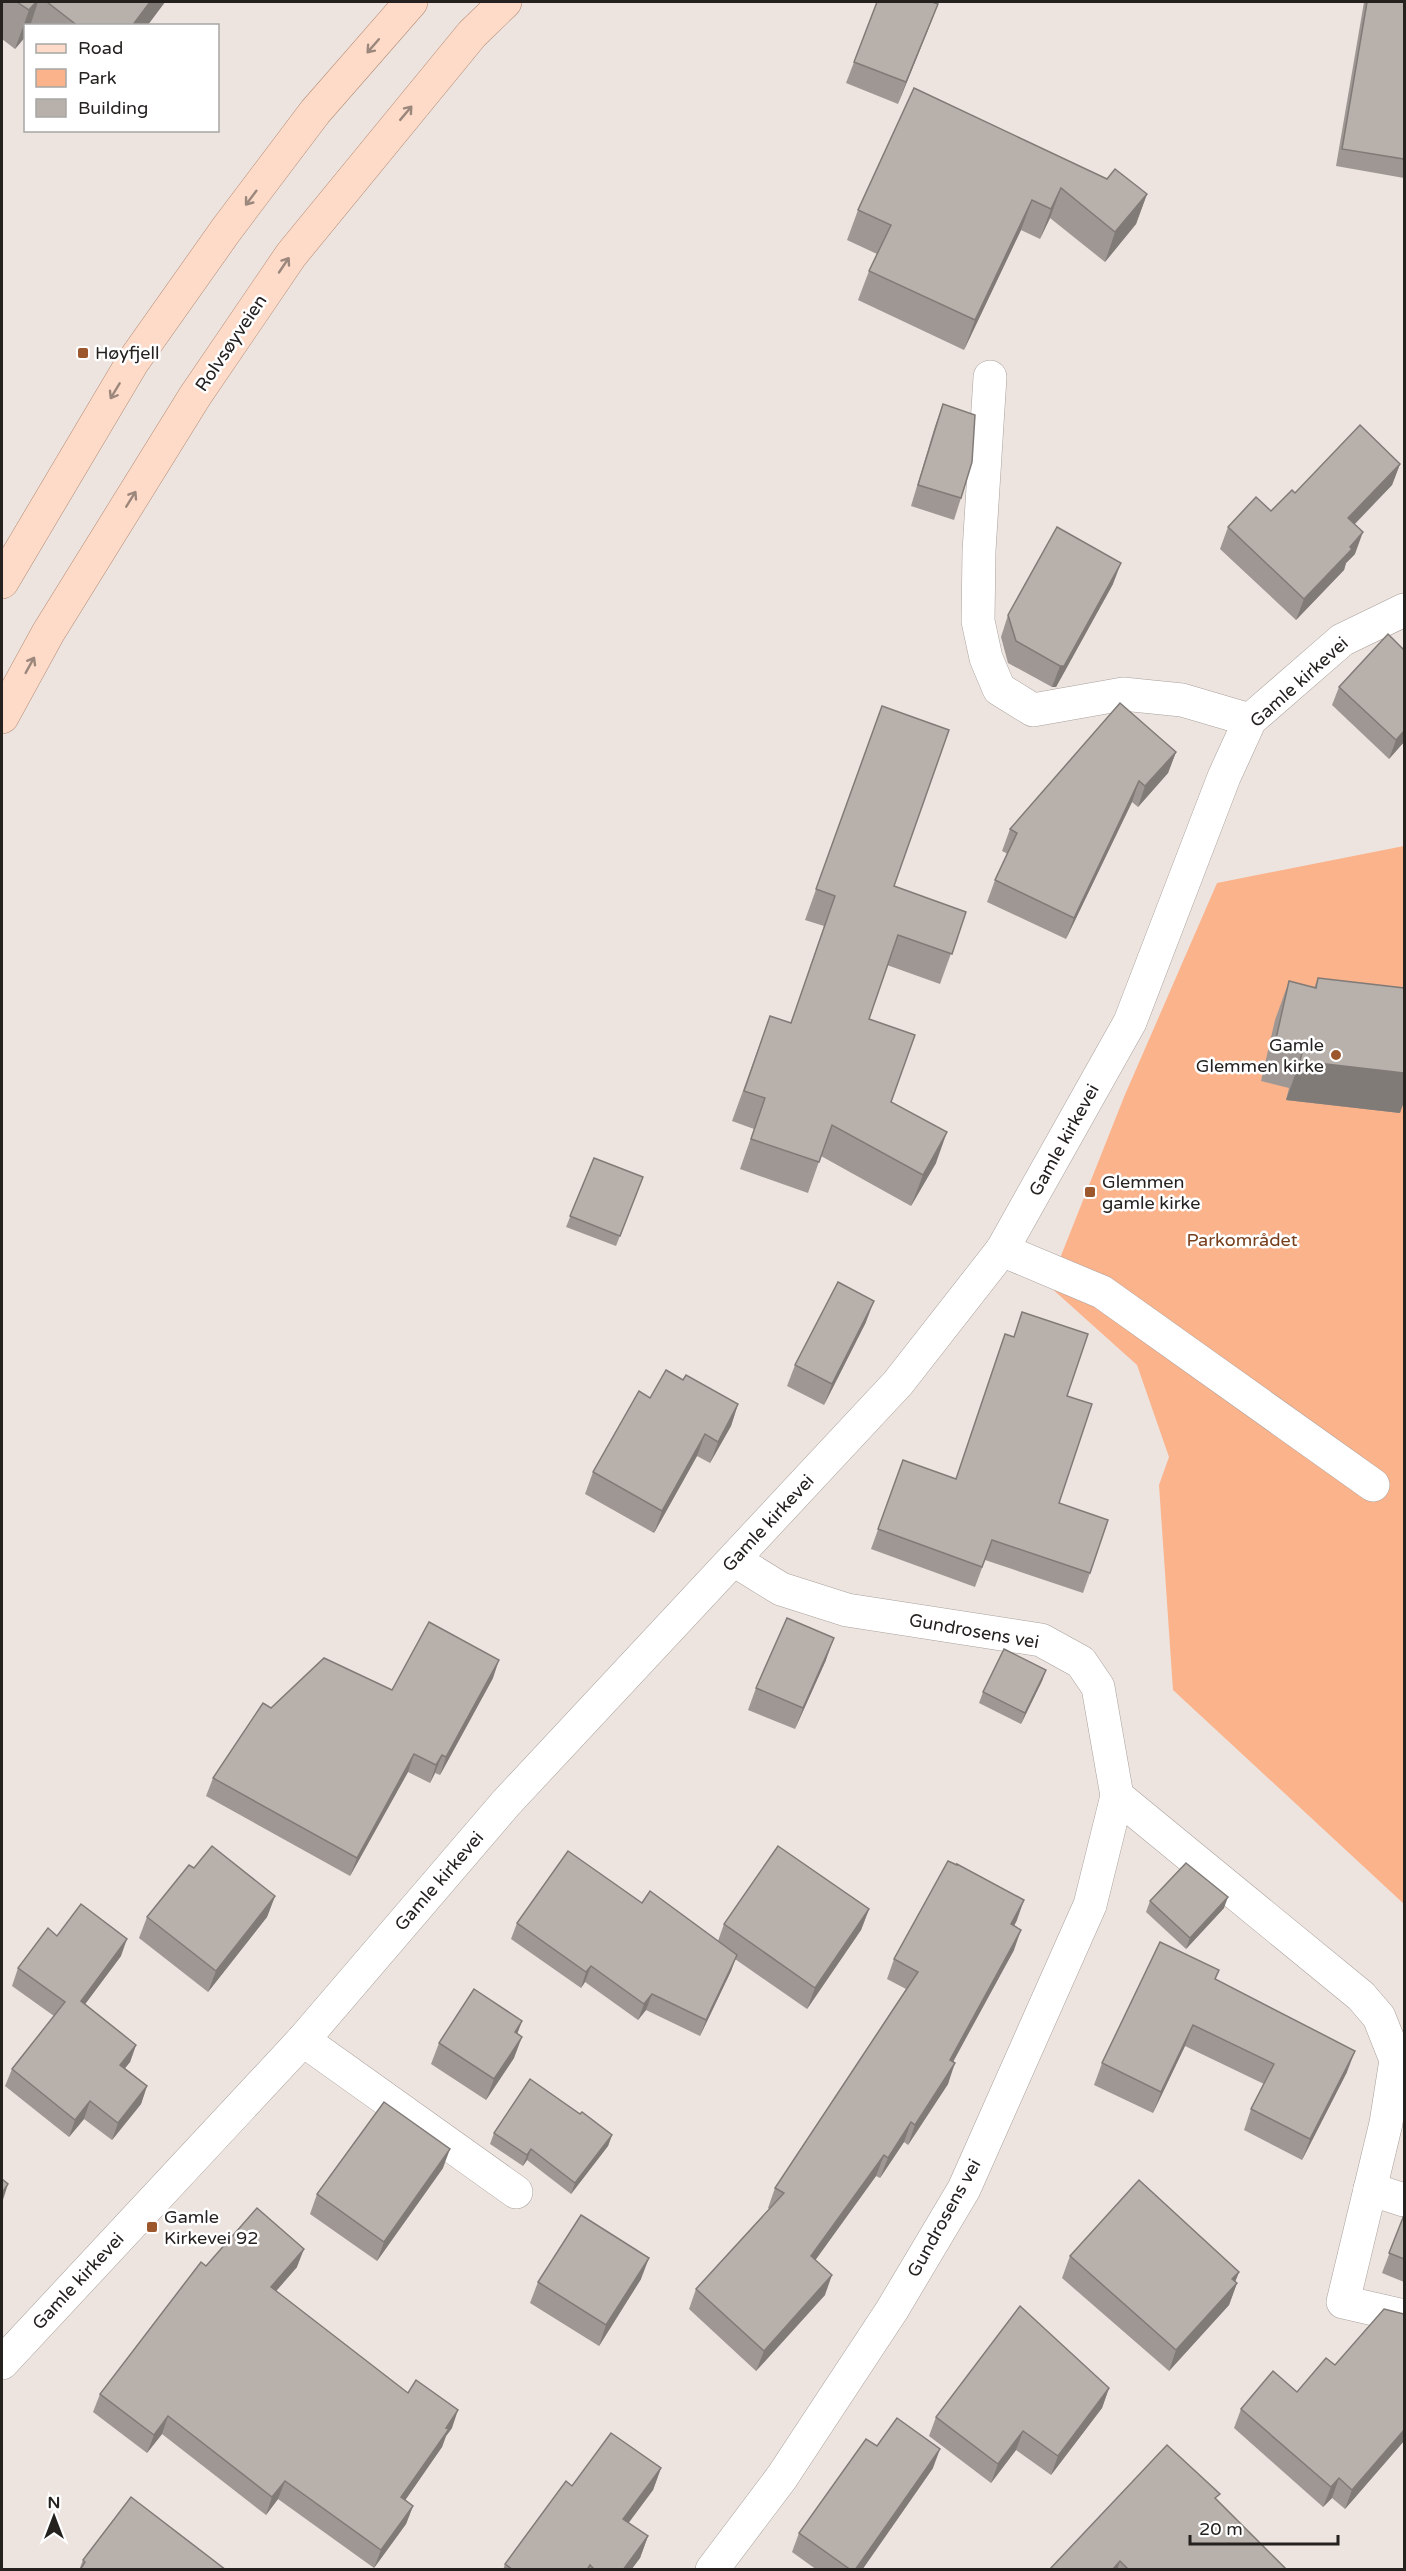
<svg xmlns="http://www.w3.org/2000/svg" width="1406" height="2571" viewBox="0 0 1406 2571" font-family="'Varela Round',sans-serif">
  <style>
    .green { fill: #fbb38c }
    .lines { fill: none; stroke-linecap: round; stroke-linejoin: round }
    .minor-casing { stroke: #a9a09c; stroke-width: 34 }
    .major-casing { stroke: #b28a75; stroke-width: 34 }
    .minor { stroke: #fff; stroke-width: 33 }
    .major { stroke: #fedbc8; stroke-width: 33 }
    .wall { fill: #9e9793 }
    .shaded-wall { fill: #817b78 }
    .building { fill: #b8b0ab; stroke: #817b78; stroke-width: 1.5 }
    .oneway { stroke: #9c877c }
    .poi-dot { fill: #9d572d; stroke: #fff; stroke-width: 2 }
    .labels { text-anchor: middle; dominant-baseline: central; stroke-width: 5; stroke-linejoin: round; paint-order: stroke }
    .street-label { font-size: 18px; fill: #24211f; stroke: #fff }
    .poi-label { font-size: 18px; fill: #24211f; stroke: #fff; text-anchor: start }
    .park-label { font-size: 18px; fill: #773e1b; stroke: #fff }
  </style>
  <rect width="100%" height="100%" fill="#ede4df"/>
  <polygon class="green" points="1404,846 1404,1904 1173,1690 1159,1485 1169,1457 1137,1365 1049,1286 1124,1097 1217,883"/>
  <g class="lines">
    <defs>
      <g id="minor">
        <polyline points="990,377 979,551 978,621 986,658 999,689 1033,710 1123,694 1182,700 1250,720"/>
        <polyline points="1002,1250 1102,1292 1373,1485"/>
        <polyline points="1117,1796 1361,1996 1379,2017 1396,2060 1386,2123 1343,2302 1404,2316"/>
        <polyline points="303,2040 516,2192"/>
        <polyline points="1370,2189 1404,2200"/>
        <polyline points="2,2363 303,2040 506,1803 898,1383 1002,1250 1130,1022 1224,777 1250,720 1342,640 1404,610"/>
        <polyline points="712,2570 782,2477 892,2310 964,2189 1090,1905 1117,1796 1098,1687 1081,1662 1041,1640 847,1610 781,1589 734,1560"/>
      </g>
      <g id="major">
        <polyline points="2,582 132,363 226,230 315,112 411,2"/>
        <polyline points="2,717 48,633 195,396 291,255 472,34 505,2"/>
      </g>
    </defs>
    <use href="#minor" class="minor-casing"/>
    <use href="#major" class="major-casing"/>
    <use href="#minor" class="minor"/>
    <use href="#major" class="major"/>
  </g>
  <g class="wall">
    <polygon points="2,2 165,2 147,26 26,26 26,36 15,49 2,39"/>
    <polygon points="1364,2 1404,2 1404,178 1336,166"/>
    <polygon points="938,4 898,104 846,83 854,62"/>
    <polygon points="1107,179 1147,194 1136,224 1105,262 1050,218 1040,239 1021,230 964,350 858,300 869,271 877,254 847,240 858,210"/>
    <polygon points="943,404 961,498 954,520 911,506 935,426"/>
    <polygon points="1400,464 1392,485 1355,524 1355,554 1346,563 1344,570 1296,620 1220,549 1228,527 1271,511 1295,493"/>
    <polygon points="1113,584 1056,687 1052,687 1008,663 1001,637 1008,615"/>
    <polygon points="1404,650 1404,742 1389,759 1332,705 1339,687"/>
    <polygon points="882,706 894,886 966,912 940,984 887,965 869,1019 891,1102 936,1163 911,1206 821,1156 808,1193 740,1169 754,1129 732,1121 770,1016 791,1023 824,926 805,920"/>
    <polygon points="1176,752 1168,773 1138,807 1132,802 1066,939 987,902 995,880 1008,854 1002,851 1010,829"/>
    <polygon points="1318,978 1400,1113 1286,1100 1289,1088 1261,1081 1275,1020 1289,981 1314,988"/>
    <polygon points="594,1158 643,1177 616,1246 566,1227"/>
    <polygon points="866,1322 824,1405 787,1386 795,1365"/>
    <polygon points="1005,1334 1067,1396 1059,1503 1090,1573 1083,1593 985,1560 975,1587 871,1549 903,1460 956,1479"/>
    <polygon points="683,1380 738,1404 731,1426 710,1463 697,1456 654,1533 585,1494 593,1472 650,1398"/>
    <polygon points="826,1660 795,1729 748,1710 756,1688"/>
    <polygon points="1046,1670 1042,1681 1021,1724 979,1703 983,1692"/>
    <polygon points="493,1678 440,1775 435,1773 430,1783 408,1772 350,1876 206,1796 213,1778 271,1708 392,1690"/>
    <polygon points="194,1868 275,1896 267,1917 208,1992 139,1938 147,1917"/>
    <polygon points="1150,1901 1224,1908 1186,1949 1146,1912"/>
    <polygon points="642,1903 718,1941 724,1924 869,1909 861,1930 807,2009 735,1959 731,1971 700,2036 646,2010 638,2020 585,1982 581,1988 511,1939 517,1923"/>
    <polygon points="1017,1920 1014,1926 1014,1950 953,2062 948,2084 908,2145 904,2142 880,2178 876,2176 815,2260 825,2295 756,2371 689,2309 696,2289 769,2209 768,2208 775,2188 906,1989 887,1979 894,1959"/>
    <polygon points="57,1936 121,1956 85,2004 136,2045 130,2062 125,2068 147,2086 141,2104 112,2140 84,2119 69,2137 5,2086 12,2069 54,2016 12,1986 18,1968"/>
    <polygon points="1216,1979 1347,2072 1302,2160 1244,2130 1251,2109 1264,2084 1185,2046 1153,2113 1094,2085 1102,2063"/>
    <polygon points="522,2021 517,2034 514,2058 486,2100 431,2064 439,2043"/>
    <polygon points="494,2133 612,2135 608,2146 571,2194 527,2160 523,2166 490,2144"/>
    <polygon points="443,2168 377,2261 310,2214 317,2194"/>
    <polygon points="1404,2215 1404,2282 1382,2273"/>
    <polygon points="1070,2256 1239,2272 1235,2282 1237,2283 1229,2305 1169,2371 1062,2278"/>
    <polygon points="206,2266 297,2267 276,2291 452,2428 446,2436 442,2447 405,2500 413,2506 406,2524 374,2568 278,2499 266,2515 162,2434 147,2453 93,2412 100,2394"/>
    <polygon points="641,2279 599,2346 530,2303 538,2282"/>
    <polygon points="1404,2314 1404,2441 1345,2509 1332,2498 1323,2507 1234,2428 1241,2409 1297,2392 1335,2365"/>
    <polygon points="1109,2388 1102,2408 1051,2475 1016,2450 991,2483 929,2436 936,2417"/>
    <polygon points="877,2446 933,2468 862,2570 817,2570 792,2552 799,2533"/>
    <polygon points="661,2468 653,2490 628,2523 648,2536 640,2558 631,2570 503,2570 505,2564 572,2486"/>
    <polygon points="1217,2500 1285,2568 1285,2570 1049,2570"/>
    <polygon points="83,2560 226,2570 79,2570"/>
  </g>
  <g class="shaded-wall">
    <polygon points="36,2 38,2 30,26 26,26 26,36 15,49 29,10"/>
    <polygon points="150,2 165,2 147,26 132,26"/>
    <polygon points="938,4 930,25 898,104 906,82"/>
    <polygon points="1061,188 1050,218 1040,239 1051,209"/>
    <polygon points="1147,194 1136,224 1105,262 1115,232"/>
    <polygon points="1032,200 1021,230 964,350 975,320"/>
    <polygon points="1400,464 1392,485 1340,539 1348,518"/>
    <polygon points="1363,532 1355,554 1346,563 1344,570 1296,620 1304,599"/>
    <polygon points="1121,563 1113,584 1056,687 1052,687 1060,666"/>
    <polygon points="1404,731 1404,742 1389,759 1396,740"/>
    <polygon points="1176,752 1168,773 1138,807 1145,786"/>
    <polygon points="1139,781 1132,802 1066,939 1074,918"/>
    <polygon points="1300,1061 1404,1073 1404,1102 1400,1113 1286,1100"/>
    <polygon points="947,1132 936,1163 911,1206 923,1175"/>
    <polygon points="874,1301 866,1322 824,1405 832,1384"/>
    <polygon points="738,1404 731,1426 710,1463 718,1442"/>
    <polygon points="705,1434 697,1456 654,1533 662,1511"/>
    <polygon points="834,1638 826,1660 795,1729 803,1708"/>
    <polygon points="499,1660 493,1678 440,1775 446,1757"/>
    <polygon points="1046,1670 1042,1681 1021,1724 1025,1713"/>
    <polygon points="414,1754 408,1772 350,1876 357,1858"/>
    <polygon points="442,1755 435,1773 430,1783 436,1765"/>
    <polygon points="275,1896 267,1917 208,1992 216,1971"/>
    <polygon points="1228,1897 1224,1908 1186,1949 1190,1938"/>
    <polygon points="1024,1900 1017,1920 1004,1944 1011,1924"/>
    <polygon points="869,1909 861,1930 807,2009 815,1988"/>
    <polygon points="1021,1930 1014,1950 943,2080 950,2060"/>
    <polygon points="127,1939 121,1956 74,2019 81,2001"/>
    <polygon points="737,1955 731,1971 700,2036 706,2020"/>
    <polygon points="591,1966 585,1982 581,1988 586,1972"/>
    <polygon points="652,1994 646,2010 638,2020 644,2004"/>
    <polygon points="522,2021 514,2042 515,2032"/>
    <polygon points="1193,2025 1185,2046 1153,2113 1161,2092"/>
    <polygon points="522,2037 514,2058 486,2100 494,2079"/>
    <polygon points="136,2045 130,2062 114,2082 120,2065"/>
    <polygon points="1355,2051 1347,2072 1302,2160 1310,2139"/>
    <polygon points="955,2063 948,2084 908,2145 915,2125"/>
    <polygon points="147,2086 141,2104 112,2140 118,2123"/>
    <polygon points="90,2101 84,2119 69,2137 75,2120"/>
    <polygon points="911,2122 904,2142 880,2178 888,2158"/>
    <polygon points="612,2135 608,2146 571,2194 575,2183"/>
    <polygon points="450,2149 443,2168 377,2261 384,2242"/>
    <polygon points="531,2149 527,2160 523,2166 527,2155"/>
    <polygon points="884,2155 876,2176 804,2276 811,2256"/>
    <polygon points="8,2184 2,2203 2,2193"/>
    <polygon points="304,2249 297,2267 264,2305 271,2287"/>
    <polygon points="649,2258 641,2279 599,2346 606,2325"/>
    <polygon points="1239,2272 1233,2287 1237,2283 1229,2305 1169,2371 1176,2350 1232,2279"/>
    <polygon points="832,2275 825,2295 756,2371 764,2351"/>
    <polygon points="1109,2388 1102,2408 1051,2475 1058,2456"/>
    <polygon points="458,2410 452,2428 446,2436 442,2447 395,2515 401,2497 446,2428"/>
    <polygon points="168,2416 162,2434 147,2453 154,2435"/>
    <polygon points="1404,2430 1404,2441 1345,2509 1352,2490"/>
    <polygon points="1023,2431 1016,2450 991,2483 998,2464"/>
    <polygon points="940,2449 933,2468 862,2570 855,2570"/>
    <polygon points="661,2468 653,2490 616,2540 623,2519"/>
    <polygon points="1339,2478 1332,2498 1323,2507 1331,2487"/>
    <polygon points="285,2481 278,2499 266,2515 272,2497"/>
    <polygon points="413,2506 406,2524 374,2568 381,2550"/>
    <polygon points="648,2536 640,2558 631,2570 623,2570"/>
    <polygon points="1120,2561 1117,2570 1112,2570"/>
  </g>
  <g class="building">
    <polygon points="17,2 36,2 29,10"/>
    <polygon points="47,2 150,2 132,26 78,26"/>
    <polygon points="877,2 932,2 938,4 906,82 854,62"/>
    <polygon points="1367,2 1404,2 1404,159 1342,149"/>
    <polygon points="914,88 1107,179 1115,169 1147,194 1115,232 1061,188 1051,209 1032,200 975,320 869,271 891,225 858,210"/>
    <polygon points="943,404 975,415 972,462 961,498 918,485"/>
    <polygon points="1360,425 1400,464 1348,518 1363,532 1350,547 1352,549 1304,599 1228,527 1256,497 1271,511 1292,490 1295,493"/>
    <polygon points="1057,527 1121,563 1064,666 1060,666 1016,641 1008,615"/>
    <polygon points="1388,634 1404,650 1404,731 1396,740 1339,687"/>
    <polygon points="1120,703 1176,752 1145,786 1139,781 1074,918 995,880 1017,833 1010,829"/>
    <polygon points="882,706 949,730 894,886 966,912 952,954 898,935 869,1019 915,1035 891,1102 947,1132 923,1175 832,1125 819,1162 751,1139 765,1098 744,1091 770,1016 791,1023 835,896 816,889"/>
    <polygon points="1318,978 1404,988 1404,1073 1300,1061 1303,1049 1275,1043 1289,981 1316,988"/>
    <polygon points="594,1158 643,1177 620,1236 570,1216"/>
    <polygon points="838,1282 874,1301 832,1384 795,1365"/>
    <polygon points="1022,1312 1088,1334 1067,1396 1092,1404 1059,1503 1108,1520 1090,1573 992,1540 982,1567 878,1529 903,1460 956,1479 1005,1334 1014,1337"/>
    <polygon points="666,1370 683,1380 686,1375 738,1404 718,1442 705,1434 662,1511 593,1472 639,1391 650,1398"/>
    <polygon points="787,1618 834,1638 803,1708 756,1688"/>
    <polygon points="429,1622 499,1660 446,1757 442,1755 436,1765 414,1754 357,1858 213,1778 263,1703 271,1708 324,1658 392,1690"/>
    <polygon points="1004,1649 1046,1670 1025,1713 983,1692"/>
    <polygon points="212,1846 275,1896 216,1971 147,1917 189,1865 194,1868"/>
    <polygon points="778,1846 869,1909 815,1988 724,1924"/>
    <polygon points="568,1851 642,1903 650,1891 737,1955 706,2020 652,1994 644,2004 591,1966 586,1972 517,1923"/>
    <polygon points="948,1861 957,1865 957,1864 1024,1900 1011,1924 1021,1930 950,2060 955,2063 915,2125 911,2122 888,2158 884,2155 811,2256 832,2275 764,2351 696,2289 784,2193 775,2188 918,1972 894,1959"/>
    <polygon points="1186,1863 1228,1897 1190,1938 1150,1901"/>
    <polygon points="81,1904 127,1939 81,2001 136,2045 120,2065 147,2086 118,2123 90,2101 75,2120 12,2069 65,2002 18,1968 48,1928 57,1936"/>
    <polygon points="1160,1942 1219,1970 1215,1979 1355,2051 1310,2139 1251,2109 1274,2064 1193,2025 1161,2092 1102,2063"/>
    <polygon points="474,1989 522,2021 515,2032 522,2037 494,2079 439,2043"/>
    <polygon points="530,2079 580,2114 582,2112 612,2135 575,2183 531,2149 527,2155 494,2133"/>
    <polygon points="384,2102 450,2149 384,2242 317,2194"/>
    <polygon points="2,2179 8,2184 2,2193"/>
    <polygon points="1139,2180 1239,2272 1232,2279 1237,2283 1176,2350 1070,2256"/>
    <polygon points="257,2208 304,2249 271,2287 408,2393 416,2380 458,2410 446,2428 449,2429 401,2497 413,2506 381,2550 285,2481 272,2497 168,2416 154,2435 100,2394 201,2262 206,2266"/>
    <polygon points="581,2215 649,2258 606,2325 538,2282"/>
    <polygon points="1404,2215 1404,2259 1389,2253"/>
    <polygon points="1020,2306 1109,2388 1058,2456 1023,2431 998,2464 936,2417"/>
    <polygon points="1384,2309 1404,2314 1404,2430 1352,2490 1339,2478 1331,2487 1241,2409 1273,2371 1297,2392 1326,2358 1335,2365"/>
    <polygon points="897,2418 940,2449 855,2570 851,2570 799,2533 866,2439 877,2446"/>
    <polygon points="611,2433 661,2468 623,2519 648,2536 623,2570 595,2570 590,2565 587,2570 513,2570 505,2564 566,2481 572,2486"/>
    <polygon points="1167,2445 1220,2494 1215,2498 1285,2568 1284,2570 1129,2570 1120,2561 1112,2570 1049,2570"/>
    <polygon points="131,2497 226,2570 80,2570 85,2562 83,2560"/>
  </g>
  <defs><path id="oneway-shaft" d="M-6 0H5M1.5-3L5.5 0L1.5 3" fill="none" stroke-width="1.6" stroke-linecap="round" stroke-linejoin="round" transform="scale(1.5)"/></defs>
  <g class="oneway">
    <use href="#oneway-shaft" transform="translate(373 46) rotate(131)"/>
    <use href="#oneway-shaft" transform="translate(406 113) rotate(-50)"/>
    <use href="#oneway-shaft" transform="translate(251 198) rotate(127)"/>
    <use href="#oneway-shaft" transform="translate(284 265) rotate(-56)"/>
    <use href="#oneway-shaft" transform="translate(115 391) rotate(121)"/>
    <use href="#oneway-shaft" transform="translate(131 499) rotate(-58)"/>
    <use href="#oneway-shaft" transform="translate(30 665) rotate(-61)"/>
  </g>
  <g class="poi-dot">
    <rect x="77" y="347" width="12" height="12" rx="3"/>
    <circle cx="1336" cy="1055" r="6"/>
    <rect x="1084" y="1186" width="12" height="12" rx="3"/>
    <rect x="146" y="2221" width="12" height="12" rx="3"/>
  </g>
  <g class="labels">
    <g class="street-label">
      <text transform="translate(231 343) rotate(-56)">Rolvsøyveien</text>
      <text transform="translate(1299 682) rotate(-42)">Gamle kirkevei</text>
      <text transform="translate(1064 1140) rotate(-61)">Gamle kirkevei</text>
      <text transform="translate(768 1523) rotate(-47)">Gamle kirkevei</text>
      <text transform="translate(974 1631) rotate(10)">Gundrosens vei</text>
      <text transform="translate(439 1881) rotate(-49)">Gamle kirkevei</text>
      <text transform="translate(944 2218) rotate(-61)">Gundrosens vei</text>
      <text transform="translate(78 2281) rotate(-47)">Gamle kirkevei</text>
    </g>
    <g class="poi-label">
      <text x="95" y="353">Høyfjell</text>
      <text x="1324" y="1045" text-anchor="end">Gamle<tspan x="1324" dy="21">Glemmen kirke</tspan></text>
      <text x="1102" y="1182">Glemmen<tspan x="1102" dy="21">gamle kirke</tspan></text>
      <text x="164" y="2217">Gamle<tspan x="164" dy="21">Kirkevei 92</tspan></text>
    </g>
    <g class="park-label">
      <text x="1242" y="1240">Parkområdet</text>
    </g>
  </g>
  <rect width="1406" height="2571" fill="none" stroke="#24211f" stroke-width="6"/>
  <rect x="24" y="24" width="195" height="108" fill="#ffffff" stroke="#a7a6a5" stroke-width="1.5"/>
  <rect x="36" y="44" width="30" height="9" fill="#fedbc8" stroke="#a7a6a5" stroke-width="1.5"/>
  <text x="78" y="54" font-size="18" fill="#24211f">Road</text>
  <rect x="36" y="69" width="30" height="18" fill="#fbb38c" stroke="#a7a6a5" stroke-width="1.5"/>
  <text x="78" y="84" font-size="18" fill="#24211f">Park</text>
  <rect x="36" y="99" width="30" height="18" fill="#b8b0ab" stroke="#a7a6a5" stroke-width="1.5"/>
  <text x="78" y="114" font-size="18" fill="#24211f">Building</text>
  <g transform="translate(54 2517)" stroke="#ffffff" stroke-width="4.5" paint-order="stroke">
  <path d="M0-4.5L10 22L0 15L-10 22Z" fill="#24211f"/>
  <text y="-9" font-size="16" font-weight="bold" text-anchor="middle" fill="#24211f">N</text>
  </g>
  <path d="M1190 2535v9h148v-9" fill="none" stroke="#24211f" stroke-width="3"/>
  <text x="1199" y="2535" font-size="18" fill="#24211f" stroke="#ffffff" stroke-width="4.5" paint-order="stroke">20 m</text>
</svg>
